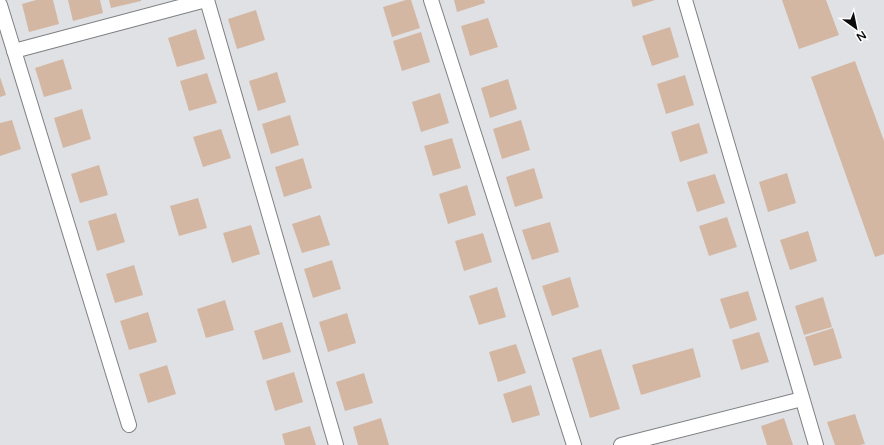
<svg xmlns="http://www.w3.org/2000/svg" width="884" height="445" viewBox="0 0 884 445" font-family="'Varela Round',sans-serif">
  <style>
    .building { fill: #d3b7a3 }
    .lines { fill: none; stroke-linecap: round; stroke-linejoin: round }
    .minor-casing { stroke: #7f8083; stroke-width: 16 }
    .minor { stroke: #fff; stroke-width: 14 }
  </style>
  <rect width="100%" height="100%" fill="#e0e1e5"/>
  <g class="building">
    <polygon points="36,0 53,0 59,24 29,32 22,4"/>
    <polygon points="68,0 100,0 103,13 73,21"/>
    <polygon points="109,0 141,0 141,1 111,8"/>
    <polygon points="406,0 411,0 420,28 392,37 383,7"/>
    <polygon points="454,0 484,0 485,3 457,12"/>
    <polygon points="631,0 655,0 633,7"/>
    <polygon points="782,0 826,0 839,35 799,49"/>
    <polygon points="256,10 265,40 237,49 228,19"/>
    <polygon points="488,18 498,47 470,56 461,26"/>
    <polygon points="670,27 679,57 652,66 642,36"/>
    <polygon points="196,29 205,59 177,67 168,38"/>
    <polygon points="421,32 430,62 402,71 393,41"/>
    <polygon points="63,59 72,89 44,97 35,68"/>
    <polygon points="855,61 884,141 884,254 875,257 811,77"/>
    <polygon points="277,72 286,102 258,111 249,81"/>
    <polygon points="207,73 217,103 189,111 180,81"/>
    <polygon points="685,75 694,105 666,114 657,84"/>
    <polygon points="0,77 6,95 0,97"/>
    <polygon points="508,79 517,109 490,118 481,88"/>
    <polygon points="440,93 449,123 421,132 412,102"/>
    <polygon points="82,109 91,139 63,148 54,118"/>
    <polygon points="290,115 299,145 271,154 262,124"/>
    <polygon points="12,120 21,149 0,156 0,123"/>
    <polygon points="521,120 530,150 502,159 493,129"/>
    <polygon points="699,123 708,153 680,162 671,132"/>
    <polygon points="221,129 231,158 203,167 193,137"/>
    <polygon points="452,138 461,168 433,176 424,146"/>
    <polygon points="303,158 312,188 284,197 275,167"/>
    <polygon points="99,165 108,195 80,203 71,174"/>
    <polygon points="534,168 543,198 515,207 506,177"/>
    <polygon points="787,173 796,203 768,212 759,182"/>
    <polygon points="715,174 725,203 697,212 687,182"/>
    <polygon points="467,185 476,215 448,224 439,194"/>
    <polygon points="198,198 207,228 179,236 170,206"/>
    <polygon points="116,213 125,242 97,251 88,221"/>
    <polygon points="320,215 330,245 302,253 292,224"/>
    <polygon points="727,217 737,247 709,256 699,226"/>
    <polygon points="550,222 559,252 532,260 522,230"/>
    <polygon points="251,225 260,254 232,263 223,233"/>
    <polygon points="808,231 817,261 790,270 780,240"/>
    <polygon points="483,233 492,262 464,271 455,241"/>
    <polygon points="332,260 341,289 313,298 304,269"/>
    <polygon points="134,265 143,295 115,303 106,274"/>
    <polygon points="570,277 579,307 552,316 542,286"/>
    <polygon points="497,287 506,317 479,325 469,296"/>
    <polygon points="748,291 757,320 730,329 720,299"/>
    <polygon points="823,297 832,327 804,335 795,306"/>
    <polygon points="225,300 234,330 206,338 197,309"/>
    <polygon points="148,312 157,342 129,350 120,321"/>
    <polygon points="347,313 356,343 328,352 319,322"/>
    <polygon points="282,322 291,352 263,360 254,331"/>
    <polygon points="833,328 842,358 814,366 805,337"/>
    <polygon points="759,332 769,362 741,370 732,340"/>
    <polygon points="516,344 526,373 498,382 489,352"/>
    <polygon points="693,348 701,377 641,395 632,365"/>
    <polygon points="601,349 620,409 590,418 572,358"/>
    <polygon points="167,365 176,394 148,403 139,374"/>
    <polygon points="294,372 303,402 275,411 266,381"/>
    <polygon points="364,373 373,403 345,411 336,382"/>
    <polygon points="531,385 540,415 512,423 503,394"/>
    <polygon points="855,414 865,444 860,445 835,445 827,422"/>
    <polygon points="381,418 389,445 358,445 353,427"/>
    <polygon points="784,418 793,445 767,445 761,426"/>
    <polygon points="310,426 316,445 285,445 282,434"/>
  </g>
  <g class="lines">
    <defs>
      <g id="minor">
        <polyline points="207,0 336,445"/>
        <polyline points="431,0 574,445"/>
        <polyline points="685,0 816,445"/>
        <polyline points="0,5 129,425"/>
        <polyline points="14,51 206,0"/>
        <polyline points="621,445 802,399"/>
      </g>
    </defs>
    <use href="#minor" class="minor-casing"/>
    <use href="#minor" class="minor"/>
  </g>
  <g transform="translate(856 28) rotate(147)" stroke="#ffffff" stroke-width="3" paint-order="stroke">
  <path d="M0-3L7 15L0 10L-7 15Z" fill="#0c0c0d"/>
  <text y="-6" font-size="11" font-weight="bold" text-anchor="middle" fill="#0c0c0d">N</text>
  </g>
</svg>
